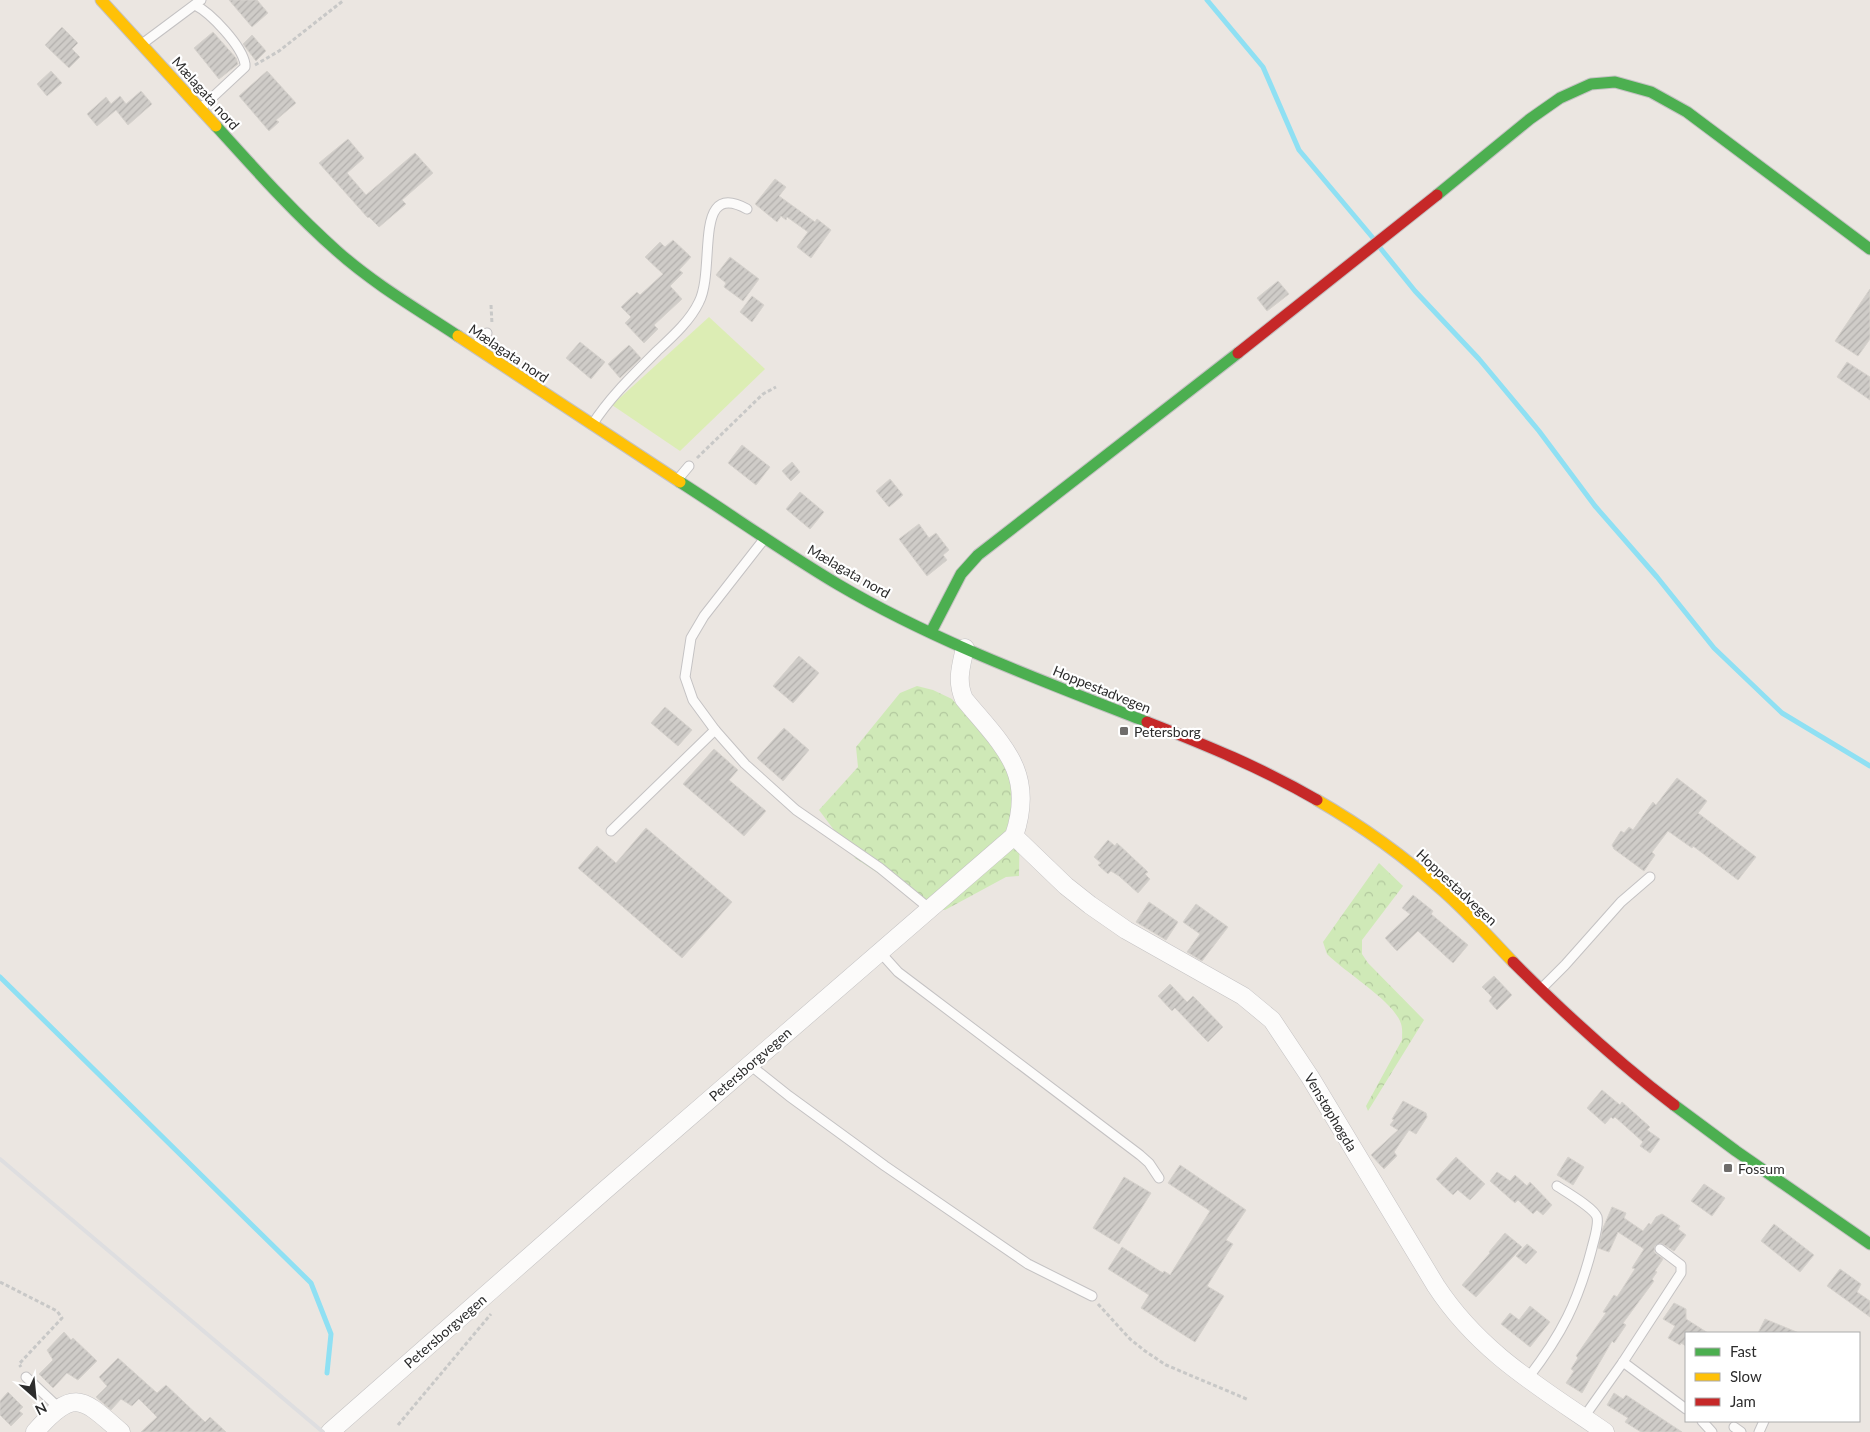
<svg xmlns="http://www.w3.org/2000/svg" width="1870" height="1432" viewBox="0 0 1870 1432" font-family="Lato,sans-serif">
  <style>
    .forest { fill: url(#forest-crowns) }
    .pitch { fill: #dcedb4 }
    .lines { fill: none; stroke-linecap: round; stroke-linejoin: round }
    .stream { stroke: #8fe0f3; stroke-width: 5 }
    .building { fill: url(#building-hatch); stroke: #d6d2cd }
    .lane-casing { stroke: #c4c2c3; stroke-width: 11 }
    .street-casing { stroke: #c4c2c3; stroke-width: 19 }
    .fast-casing { stroke: #c4c2c3; stroke-width: 13 }
    .slow-casing { stroke: #c4c2c3; stroke-width: 13 }
    .jam-casing { stroke: #c4c2c3; stroke-width: 13 }
    .path { stroke: #c8c8c7; stroke-width: 3; stroke-dasharray: 4 2.5; stroke-linecap: butt }
    .lane { stroke: #fcfbfa; stroke-width: 9 }
    .street { stroke: #fcfbfa; stroke-width: 18 }
    .fast { stroke: #4caf50; stroke-width: 11 }
    .slow { stroke: #ffc107; stroke-width: 11 }
    .jam { stroke: #c62828; stroke-width: 11 }
    .rail { stroke: #dedee0; stroke-width: 4 }
    .poi-dot { fill: #6f6d6b; stroke: #fff; stroke-width: 2 }
    .labels { text-anchor: middle; dominant-baseline: central; stroke-width: 4.5; stroke-linejoin: round; paint-order: stroke }
    .street-label { font-size: 14px; fill: #2c2c2c; stroke: #fff }
    .poi-label { font-size: 14px; fill: #2c2c2c; stroke: #fff; text-anchor: start }
  </style>
  <defs>
    <pattern id="forest-crowns" width="20" height="18" patternUnits="userSpaceOnUse" patternTransform="scale(1.25)"><rect width="20" height="18" fill="#cfe9b7"/><path d="M2 6a3 3 0 1 1 6 0M12 15a3 3 0 1 1 6 0" fill="none" stroke="#b2c89e"/></pattern>
    <pattern id="building-hatch" width="6" height="6" patternUnits="userSpaceOnUse" patternTransform="scale(1.25)"><rect width="6" height="6" fill="#cfccc8"/><path d="M-1 1l2-2M0 6l6-6M5 7l2-2" fill="none" stroke="#b2afac"/></pattern>
  </defs>
  <rect width="100%" height="100%" fill="#ebe6e1"/>
  <g class="forest">
    <polygon points="917,686 933,690 952,699 1006,762 1020,808 1019,876 1006,877 945,910 934,910 855,858 819,810 858,767 856,747 900,693"/>
    <path d="M 1379,863 L 1403,886 L 1362,940 L 1362,954 L 1368,963 L 1424,1020 L 1368,1111 L 1366,1106 L 1402,1040 C 1402,1033 1403,1028 1400,1021 C 1390,999 1346,973 1327,954 L 1323,942 Z"/>
  </g>
  <polygon class="pitch" points="709,317 765,369 680,451 612,405"/>
  <g class="lines">
    <g class="stream">
      <polyline points="1207,0 1263,67 1299,150 1373,238"/>
      <polyline points="1381,249 1415,291 1479,359 1539,431 1595,506 1657,577 1714,648 1782,713 1870,766"/>
      <polyline points="0,977 311,1283 331,1334 327,1373"/>
    </g>
  </g>
  <g class="building">
    <polygon points="229,0 257,0 268,13 252,27"/>
    <polygon points="62,27 78,43 72,49 80,57 69,68 45,45"/>
    <polygon points="213,32 236,58 238,64 219,79 194,48"/>
    <polygon points="252,35 266,51 256,61 243,44"/>
    <polygon points="51,71 62,83 47,96 37,84"/>
    <polygon points="267,71 296,103 276,120 279,122 269,131 239,96"/>
    <polygon points="141,91 152,104 128,125 116,110 97,126 87,114 106,97 111,104 120,96 126,104"/>
    <polygon points="348,139 364,158 347,173 366,195 415,153 433,173 402,200 406,204 379,227 369,217 368,218 319,163"/>
    <polygon points="775,179 786,187 779,196 815,222 817,219 831,230 811,258 797,247 808,232 787,217 786,220 781,216 777,222 755,204"/>
    <polygon points="673,240 691,257 679,270 683,273 670,286 682,299 654,325 658,329 644,343 625,323 631,317 621,307 637,292 640,295 663,274 645,257 660,242 665,247"/>
    <polygon points="730,257 759,279 743,301 724,287 726,283 716,275"/>
    <polygon points="1278,281 1289,294 1267,311 1257,298"/>
    <polygon points="1870,289 1870,339 1858,356 1835,341"/>
    <polygon points="752,296 764,305 752,322 740,312"/>
    <polygon points="580,342 605,362 591,379 566,358"/>
    <polygon points="629,345 641,358 620,378 608,364"/>
    <polygon points="1847,362 1870,377 1870,400 1837,377"/>
    <polygon points="742,445 770,467 756,485 728,463"/>
    <polygon points="792,462 800,472 791,481 782,471"/>
    <polygon points="890,479 903,495 889,507 876,491"/>
    <polygon points="800,492 824,512 810,529 786,509"/>
    <polygon points="919,524 929,538 936,533 949,550 943,555 947,560 927,576 899,539"/>
    <polygon points="799,656 819,673 793,703 773,686"/>
    <polygon points="665,707 692,730 678,746 651,723"/>
    <polygon points="784,728 809,750 783,781 757,758"/>
    <polygon points="714,749 738,770 729,780 766,811 744,836 683,784"/>
    <polygon points="1677,778 1707,801 1698,813 1756,857 1738,880 1693,846 1692,848 1668,831 1652,852 1655,855 1644,871 1614,849 1612,845 1621,831 1624,833 1629,827 1633,830 1653,802 1656,805"/>
    <polygon points="646,828 732,902 682,958 578,868 597,846 616,863"/>
    <polygon points="1108,840 1115,846 1117,843 1148,872 1145,874 1150,879 1138,893 1119,876 1111,871 1108,874 1098,865 1101,863 1094,857"/>
    <polygon points="1413,895 1433,911 1431,914 1468,945 1453,963 1418,931 1397,951 1385,938 1410,914 1402,908"/>
    <polygon points="1149,902 1178,922 1166,940 1136,922"/>
    <polygon points="1196,904 1228,927 1202,961 1187,952 1200,934 1183,922"/>
    <polygon points="1494,976 1512,995 1497,1010 1489,1001 1492,997 1482,987"/>
    <polygon points="1170,984 1187,1002 1193,996 1223,1027 1208,1042 1175,1008 1172,1011 1158,996"/>
    <polygon points="1602,1090 1620,1105 1622,1102 1650,1127 1647,1130 1660,1139 1650,1153 1640,1146 1643,1142 1615,1117 1613,1119 1611,1117 1605,1124 1587,1108"/>
    <polygon points="1403,1101 1426,1113 1427,1117 1416,1134 1409,1130 1394,1152 1397,1156 1384,1169 1371,1155 1398,1130 1390,1125 1394,1120 1392,1119"/>
    <polygon points="1456,1157 1485,1184 1470,1200 1458,1190 1453,1195 1436,1179"/>
    <polygon points="1568,1157 1584,1167 1573,1185 1557,1175"/>
    <polygon points="1180,1165 1246,1210 1226,1240 1233,1244 1207,1286 1224,1296 1195,1342 1141,1308 1149,1295 1108,1269 1122,1247 1163,1273 1164,1271 1170,1275 1210,1211 1168,1183"/>
    <polygon points="1497,1172 1510,1181 1515,1175 1527,1186 1530,1182 1552,1205 1543,1215 1537,1210 1533,1214 1518,1200 1515,1203 1490,1181"/>
    <polygon points="1124,1177 1151,1193 1119,1244 1093,1228"/>
    <polygon points="1704,1184 1725,1198 1712,1216 1691,1201"/>
    <polygon points="1612,1207 1626,1213 1624,1218 1643,1231 1649,1223 1651,1225 1656,1217 1662,1214 1680,1226 1678,1229 1686,1235 1674,1251 1661,1243 1655,1246 1654,1252 1663,1259 1655,1271 1657,1272 1652,1279 1654,1281 1623,1323 1626,1325 1614,1343 1612,1341 1582,1393 1566,1383 1574,1371 1571,1369 1578,1358 1576,1356 1606,1313 1603,1312 1614,1295 1617,1297 1635,1269 1632,1268 1644,1249 1618,1232 1609,1252 1598,1248 1603,1228"/>
    <polygon points="1774,1224 1814,1255 1800,1272 1761,1241"/>
    <polygon points="1505,1233 1522,1247 1476,1297 1462,1285 1490,1253 1489,1252"/>
    <polygon points="1527,1244 1537,1252 1526,1264 1516,1256"/>
    <polygon points="1840,1269 1861,1284 1857,1292 1870,1301 1870,1317 1827,1286"/>
    <polygon points="1674,1303 1686,1309 1686,1319 1708,1333 1686,1333 1686,1346 1681,1343 1680,1345 1668,1338 1675,1326 1663,1319"/>
    <polygon points="1530,1306 1550,1322 1530,1347 1501,1324 1510,1313 1519,1320"/>
    <polygon points="1765,1319 1799,1333 1758,1333"/>
    <polygon points="64,1332 71,1340 73,1338 97,1361 78,1380 67,1373 53,1388 39,1374 53,1360 47,1350"/>
    <polygon points="118,1358 157,1393 166,1385 205,1422 210,1417 226,1432 141,1432 157,1417 139,1399 132,1406 121,1399 111,1410 96,1397 107,1386 99,1377"/>
    <polygon points="8,1392 23,1407 19,1411 23,1414 11,1426 0,1415 0,1401"/>
    <polygon points="1614,1393 1623,1399 1626,1395 1682,1432 1641,1432 1625,1422 1628,1418 1607,1405"/>
  </g>
  <g class="lines">
    <defs>
      <g id="lane">
        <path d="M 195,5 C 211,13 242,46 245,64 L 245,67 L 201,108"/>
        <polyline points="142,44 201,0"/>
        <polyline points="476,346 487,333"/>
        <path d="M 592,425 C 610,397 633,375 657,351 C 672,337 690,321 699,302 C 711,279 703,226 716,209 C 724,198 738,204 747,209"/>
        <polyline points="678,479 689,466"/>
        <polyline points="765,538 704,616 691,638 685,677 693,700 715,730 745,764 796,810 880,868 930,909"/>
        <polyline points="611,831 715,730"/>
        <polyline points="880,952 898,972 1140,1155 1149,1163 1159,1178"/>
        <polyline points="1542,988 1565,965 1621,902 1650,877"/>
        <polyline points="750,1065 789,1096 885,1166 1028,1264 1092,1296"/>
        <polyline points="1623,1362 1686,1409"/>
        <polyline points="26,1377 59,1408"/>
        <path d="M 1528,1378 C 1562,1334 1578,1302 1592,1248 C 1594,1239 1599,1226 1597,1217 C 1594,1208 1566,1192 1557,1186"/>
        <polyline points="1584,1417 1623,1362 1681,1273 1681,1265 1660,1249"/>
        <polyline points="1702,1421 1712,1432"/>
        <polyline points="1734,1427 1741,1432"/>
        <polyline points="1759,1432 1764,1421"/>
      </g>
      <g id="street">
        <path d="M 1014,836 L 1066,886 L 1090,905 L 1126,930 L 1243,996 L 1272,1020 L 1310,1077 L 1436,1286 C 1480,1353 1540,1387 1605,1432"/>
        <path d="M 35,1432 C 74,1387 82,1398 121,1432"/>
        <path d="M 330,1432 L 604,1191 L 1014,836 C 1036,772 1002,745 964,699 C 956,681 961,666 965,648"/>
      </g>
      <g id="fast">
        <path d="M 216,126 C 255,169 293,212 337,251 C 374,284 417,309 458,336"/>
        <polyline points="1437,195 1530,119 1560,98 1591,84 1615,82 1651,92 1687,112 1870,249"/>
        <path d="M 680,482 C 733,516 785,553 839,585 C 936,642 1043,681 1147,722"/>
        <polyline points="931,632 961,574 978,555 1238,353"/>
        <polyline points="1674,1105 1736,1151 1870,1244"/>
      </g>
      <g id="slow">
        <polyline points="101,0 216,126"/>
        <polyline points="458,336 680,482"/>
        <path d="M 1317,800 C 1362,826 1404,856 1443,891 C 1468,913 1490,938 1513,962"/>
      </g>
      <g id="jam">
        <polyline points="1238,353 1437,195"/>
        <path d="M 1147,722 C 1206,745 1262,768 1317,800"/>
        <path d="M 1513,962 C 1564,1013 1616,1061 1674,1105"/>
      </g>
    </defs>
    <use href="#lane" class="lane-casing"/>
    <use href="#street" class="street-casing"/>
    <use href="#fast" class="fast-casing"/>
    <use href="#slow" class="slow-casing"/>
    <use href="#jam" class="jam-casing"/>
    <g class="path">
      <polyline points="255,65 279,51 344,0"/>
      <polyline points="491,305 492,324"/>
      <polyline points="697,458 763,394 776,387"/>
      <polyline points="0,1282 57,1311 62,1318 19,1364 21,1367"/>
      <polyline points="1098,1304 1130,1339 1145,1351 1166,1365 1249,1400"/>
      <polyline points="398,1425 491,1314"/>
    </g>
    <use href="#lane" class="lane"/>
    <use href="#street" class="street"/>
    <use href="#fast" class="fast"/>
    <use href="#slow" class="slow"/>
    <use href="#jam" class="jam"/>
    <polyline class="rail" points="0,1159 323,1432"/>
  </g>
  <g class="poi-dot">
    <rect x="1119" y="726" width="10" height="10" rx="2.5"/>
    <rect x="1723" y="1163" width="10" height="10" rx="2.5"/>
  </g>
  <g class="labels">
    <g class="street-label">
      <text transform="translate(206 93) rotate(48)">Mælagata nord</text>
      <text transform="translate(509 353) rotate(34)">Mælagata nord</text>
      <text transform="translate(849 571) rotate(30)">Mælagata nord</text>
      <text transform="translate(1102 689) rotate(22)">Hoppestadvegen</text>
      <text transform="translate(1457 887) rotate(43)">Hoppestadvegen</text>
      <text transform="translate(750 1064) rotate(-41)">Petersborgvegen</text>
      <text transform="translate(1331 1112) rotate(59)">Venstøphøgda</text>
      <text transform="translate(445 1331) rotate(-41)">Petersborgvegen</text>
    </g>
    <g class="poi-label">
      <text x="1134" y="731">Petersborg</text>
      <text x="1738" y="1168">Fossum</text>
    </g>
  </g>
  <rect x="1685" y="1332" width="175" height="90" fill="#ffffff" stroke="#ababab"/>
  <rect x="1695" y="1348" width="25" height="8" fill="#4caf50" stroke="#ababab"/>
  <text x="1730" y="1357" font-size="15" fill="#2c2c2c">Fast</text>
  <rect x="1695" y="1373" width="25" height="8" fill="#ffc107" stroke="#ababab"/>
  <text x="1730" y="1382" font-size="15" fill="#2c2c2c">Slow</text>
  <rect x="1695" y="1398" width="25" height="8" fill="#c62828" stroke="#ababab"/>
  <text x="1730" y="1407" font-size="15" fill="#2c2c2c">Jam</text>
  <g transform="translate(35 1397) rotate(153)" stroke="#ffffff" stroke-width="4" paint-order="stroke">
  <path d="M0-4L9 19L0 12L-9 19Z" fill="#2c2c2c"/>
  <text y="-8" font-size="14" font-weight="bold" text-anchor="middle" fill="#2c2c2c">N</text>
  </g>
</svg>
